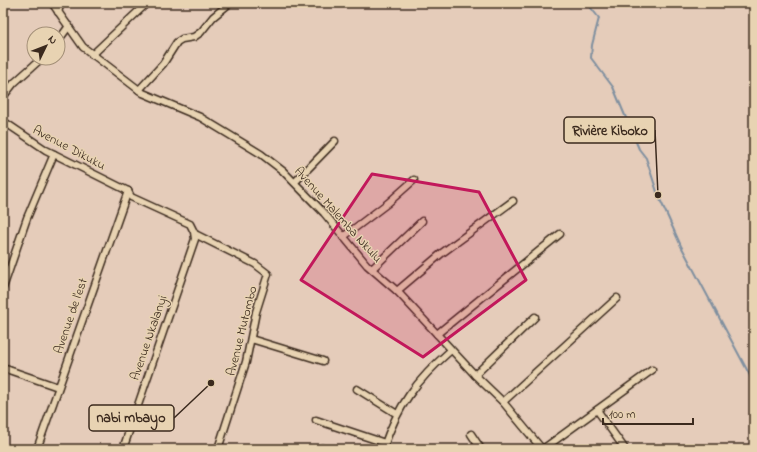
<svg xmlns="http://www.w3.org/2000/svg" width="757" height="452" viewBox="0 0 757 452" font-family="'Indie Flower',sans-serif">
  <style>
    .lines { fill: none; stroke-linecap: round; stroke-linejoin: round }
    .stream { stroke: #7f8f9f; stroke-width: 2 }
    .street-casing { stroke: #3b2a1e; stroke-width: 9 }
    .street { stroke: #e8d3b2; stroke-width: 6 }
    .marked { fill: #c2185b; fill-opacity: 0.2; stroke: #c2185b; stroke-width: 3; stroke-linejoin: round }
    .labels { text-anchor: middle; dominant-baseline: central; stroke-width: 3; stroke-linejoin: round; paint-order: stroke }
    .street-label { font-size: 13px; fill: #3b2a1e; stroke: #e8d3b2 }
    .leader { fill: none; stroke: #3b2a1e; stroke-width: 1.5 }
    .callout-dot { fill: #3b2a1e; stroke: #e8d3b2; stroke-width: 1.5 }
    .callout { fill: #e8d3b2; stroke: #3b2a1e; stroke-width: 1.5 }
    .callout-label { font-size: 14px; text-anchor: middle; font-weight: bold; fill: #3b2a1e }
  </style>
  <rect width="100%" height="100%" fill="#e5ccba"/>
  <filter id="ink" filterUnits="userSpaceOnUse"><feTurbulence type="fractalNoise" baseFrequency=".025" numOctaves="2"/><feDisplacementMap in="SourceGraphic" scale="8" xChannelSelector="R" yChannelSelector="G"/><feConvolveMatrix kernelMatrix="1 2 1 2 8 2 1 2 1" color-interpolation-filters="sRGB"/></filter>
  <g filter="url(#ink)">
    <g class="lines">
      <polyline class="stream" points="587,3 599,18 592,45 591,58 613,87 639,149 646,158 658,195 681,246 754,383"/>
      <defs>
        <g id="street">
          <polyline points="52,3 83,47 143,93 200,117 261,154 283,171 324,213 367,265 397,291 475,375 503,402 542,449"/>
          <polyline points="58,12 61,3"/>
          <polyline points="58,41 69,26"/>
          <polyline points="92,55 147,3"/>
          <polyline points="139,90 163,64 177,42 182,39 194,37 201,32 213,17 230,3"/>
          <polyline points="3,97 14,83 42,58"/>
          <polyline points="3,121 46,150 128,191"/>
          <polyline points="295,182 335,141"/>
          <polyline points="195,234 255,264 268,274 256,312 246,362 218,449"/>
          <polyline points="343,237 388,203 414,180"/>
          <polyline points="372,269 422,221"/>
          <polyline points="3,288 27,218 54,154"/>
          <polyline points="397,291 442,253 513,201"/>
          <polyline points="437,334 560,234"/>
          <polyline points="251,339 323,361"/>
          <polyline points="3,368 58,387"/>
          <polyline points="475,375 535,317"/>
          <polyline points="357,389 397,414"/>
          <polyline points="503,402 617,298"/>
          <polyline points="597,410 625,449"/>
          <polyline points="316,420 385,443"/>
          <polyline points="471,434 481,449"/>
          <polyline points="322,448 324,449"/>
          <polyline points="37,449 128,191"/>
          <polyline points="123,449 195,239 194,232 190,224 131,197 128,191"/>
          <path d="M 383,449 C 398,405 416,381 451,350"/>
          <polyline points="543,449 652,370"/>
        </g>
      </defs>
      <use href="#street" class="street-casing"/>
      <use href="#street" class="street"/>
    </g>
  </g>
  <path class="marked" d="M 372,174 L 479,192 L 526,280 L 423,357 L 301,280 Z"/>
  <g class="labels">
    <g class="street-label">
      <text transform="translate(69 148) rotate(28)">Avenue Dikuku</text>
      <text transform="translate(338 215) rotate(48)">Avenue Malemba Nkulu</text>
      <text transform="translate(71 316) rotate(-71)">Avenue de l'est</text>
      <text transform="translate(242 331) rotate(-76)">Avenue Mutombo</text>
      <text transform="translate(149 338) rotate(-71)">Avenue Nkalanyi</text>
    </g>
  </g>
  <path class="leader" d="M658 195L655 130M211 383L174 418"/>
  <g class="callout-dot">
    <circle cx="658" cy="195" r="4"/>
    <circle cx="211" cy="383" r="4"/>
  </g>
  <g class="callout">
    <rect x="564" y="117" width="91" height="26" rx="4"/>
    <rect x="89" y="405" width="85" height="26" rx="4"/>
  </g>
  <g class="callout-label">
    <text x="610" y="135">Rivière Kiboko</text>
    <text x="131" y="422">nabi mbayo</text>
  </g>
  <rect width="757" height="452" fill="none" stroke="#e8d3b2" stroke-width="16"/>
  <rect x="8" y="8" width="741" height="436" fill="none" stroke="#3b2a1e" stroke-width="1.5" filter="url(#ink)"/>
  <g transform="translate(46 46) rotate(47)"><circle r="19" fill="#e8d3b2" stroke="#a38f77"/>
  <path d="M0-3L7 15L0 10L-7 15Z" fill="#3b2a1e"/>
  <text y="-6" font-size="11" font-weight="bold" text-anchor="middle" fill="#3b2a1e">N</text>
  </g>
  <path d="M603 418v6h90v-6" fill="none" stroke="#3b2a1e" stroke-width="2"/>
  <text x="609" y="418" font-size="12" fill="#3b2a1e" stroke="#e8d3b2" stroke-width="3" paint-order="stroke">100 m</text>
</svg>
